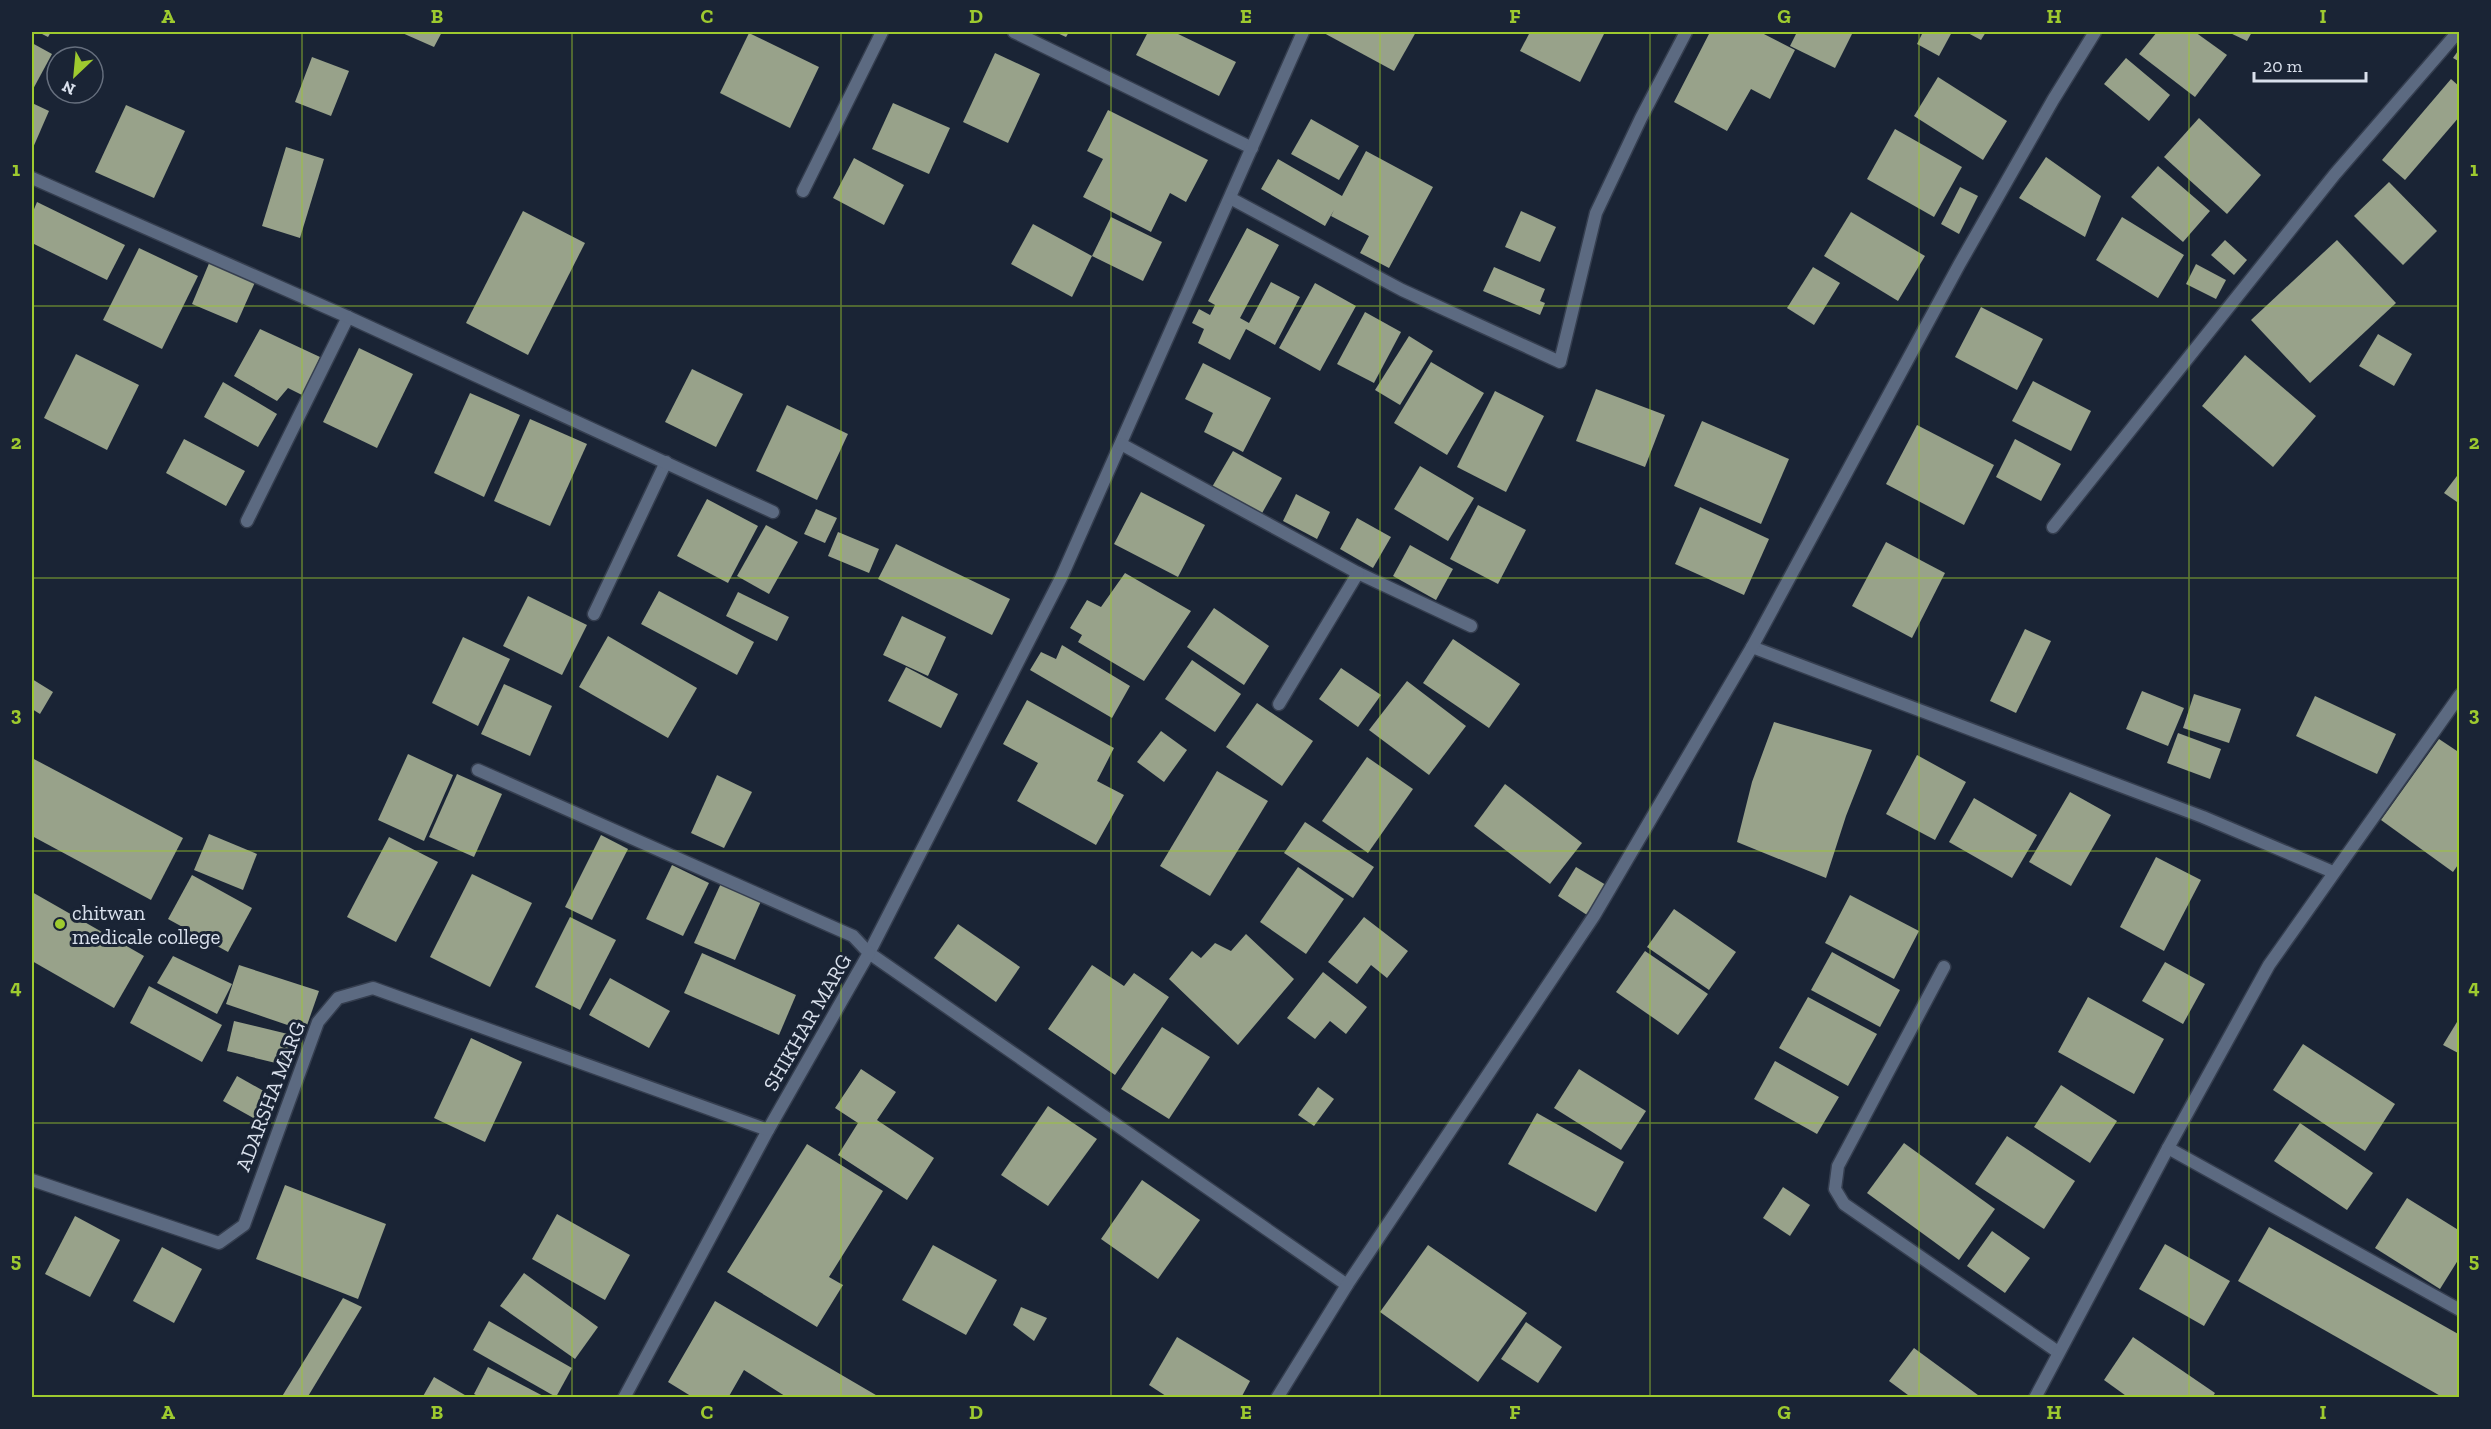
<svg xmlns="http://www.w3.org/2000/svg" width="2491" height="1429" viewBox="0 0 2491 1429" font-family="'Zilla Slab',serif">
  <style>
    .building { fill: #98a28a }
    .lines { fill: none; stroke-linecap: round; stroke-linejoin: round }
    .lane-casing { stroke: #353e4f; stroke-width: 15 }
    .street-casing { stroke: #353e4f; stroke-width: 15 }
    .lane { stroke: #5c6a81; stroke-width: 12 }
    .street { stroke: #5c6a81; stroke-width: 12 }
    .grid { fill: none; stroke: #9eca2f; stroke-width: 1.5; stroke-opacity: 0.55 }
    .poi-dot { fill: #9eca2f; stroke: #1a2435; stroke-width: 2 }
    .labels { text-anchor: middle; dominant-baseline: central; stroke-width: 6; stroke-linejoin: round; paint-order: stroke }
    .poi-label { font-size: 21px; fill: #d9e0ec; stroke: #1a2435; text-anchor: start }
    .street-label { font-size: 21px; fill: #d9e0ec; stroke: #1a2435 }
    .neatline { fill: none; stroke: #9eca2f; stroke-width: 2 }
    .grid-label { font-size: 20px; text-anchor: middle; font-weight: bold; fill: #9eca2f }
  </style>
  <rect width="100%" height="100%" fill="#1a2435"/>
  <g class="building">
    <polygon points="38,32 51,32 48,37"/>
    <polygon points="400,32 442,32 434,47"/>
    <polygon points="1055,32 1069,32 1066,37"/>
    <polygon points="1148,32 1174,32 1236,62 1219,96 1136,55"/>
    <polygon points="1322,32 1416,32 1394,71"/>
    <polygon points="1530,32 1605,32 1580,82 1520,51"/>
    <polygon points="1710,32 1760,32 1795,50 1770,99 1751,89 1727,131 1674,102"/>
    <polygon points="1797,32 1853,32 1835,68 1790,46"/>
    <polygon points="1923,32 1952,32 1939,56 1917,44"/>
    <polygon points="1966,32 1986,32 1981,40"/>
    <polygon points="2157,32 2195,32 2227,55 2195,97 2139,54"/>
    <polygon points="2228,32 2252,32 2247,41"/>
    <polygon points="749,33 819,67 790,128 720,93"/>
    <polygon points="32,43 52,54 32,91"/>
    <polygon points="2460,48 2460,62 2453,58"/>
    <polygon points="995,53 1040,74 1008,143 963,122"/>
    <polygon points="312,57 349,71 331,116 295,102"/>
    <polygon points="2126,58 2170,95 2149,121 2104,84"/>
    <polygon points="1938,77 2007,121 1983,160 1914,116"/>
    <polygon points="2451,79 2460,87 2460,116 2405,180 2382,160"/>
    <polygon points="32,103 49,111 32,150"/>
    <polygon points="893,103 950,128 929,174 872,149"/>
    <polygon points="126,105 185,131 154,198 95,172"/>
    <polygon points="1108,110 1208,160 1186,202 1170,193 1151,232 1083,197 1103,159 1087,151"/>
    <polygon points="2199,118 2261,175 2227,214 2164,157"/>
    <polygon points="1311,119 1359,146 1339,180 1291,154"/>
    <polygon points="1895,129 1962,167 1934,217 1867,179"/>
    <polygon points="286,147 324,159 300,238 262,226"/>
    <polygon points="1366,151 1433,187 1389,268 1360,253 1369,236 1331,216 1334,210 1325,226 1261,189 1278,159 1342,196"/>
    <polygon points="2046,157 2101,196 2085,237 2019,198"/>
    <polygon points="854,158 904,185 884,225 833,198"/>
    <polygon points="2158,166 2210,211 2183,242 2131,197"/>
    <polygon points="2389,182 2437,231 2403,265 2354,216"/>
    <polygon points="1960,187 1978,196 1959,234 1941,224"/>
    <polygon points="37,202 125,245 107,280 32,243 32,214"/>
    <polygon points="523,211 585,243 528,355 466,323"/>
    <polygon points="1521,211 1556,227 1540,262 1505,247"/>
    <polygon points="1851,212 1925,256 1898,301 1824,256"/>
    <polygon points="1111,217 1162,242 1143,281 1092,256"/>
    <polygon points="2122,217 2184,255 2158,298 2096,260"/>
    <polygon points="1033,224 1092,256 1072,297 1011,264"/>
    <polygon points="1247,228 1279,245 1240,318 1249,323 1271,282 1300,297 1275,345 1246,329 1230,360 1198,343 1204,329 1192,323 1199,309 1210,315 1215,305 1208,301"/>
    <polygon points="2225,240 2247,260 2234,275 2211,255"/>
    <polygon points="2337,240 2396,303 2310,383 2251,320"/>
    <polygon points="139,248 198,276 162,349 103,320"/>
    <polygon points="210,261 256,280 237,323 192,304"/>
    <polygon points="2196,264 2226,280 2216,299 2186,284"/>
    <polygon points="1494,267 1545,289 1540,301 1545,303 1540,315 1483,291"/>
    <polygon points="1813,267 1840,283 1814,325 1787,308"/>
    <polygon points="1315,283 1356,306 1320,371 1279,348"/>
    <polygon points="1981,307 2043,339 2017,390 1955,357"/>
    <polygon points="1365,312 1401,332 1374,383 1337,364"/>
    <polygon points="260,329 320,357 304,396 288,388 277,401 234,376"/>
    <polygon points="2378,334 2412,354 2394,386 2359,366"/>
    <polygon points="1409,336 1433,351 1400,405 1375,390"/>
    <polygon points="359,348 413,374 377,448 323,422"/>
    <polygon points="76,354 139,385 107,450 44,418"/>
    <polygon points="2245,355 2316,416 2273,467 2202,406"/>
    <polygon points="1431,362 1484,393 1447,455 1394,423"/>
    <polygon points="1203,363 1271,398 1243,452 1204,432 1213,413 1185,399"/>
    <polygon points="692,369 743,394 716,447 665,422"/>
    <polygon points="2033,381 2091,411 2071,451 2012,421"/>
    <polygon points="223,382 277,414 258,447 204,417"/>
    <polygon points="1596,389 1665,415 1645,467 1576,441"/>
    <polygon points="1495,391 1544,416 1506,492 1457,467"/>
    <polygon points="470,393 520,415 484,497 434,473"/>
    <polygon points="787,405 848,434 817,500 756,471"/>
    <polygon points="530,419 587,444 550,526 494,501"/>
    <polygon points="1702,421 1789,459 1761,524 1674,486"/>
    <polygon points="1917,425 1994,465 1964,525 1886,484"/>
    <polygon points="184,439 245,471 226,506 166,473"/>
    <polygon points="2015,439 2061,464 2041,501 1996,477"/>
    <polygon points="1233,451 1282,478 1261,515 1212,487"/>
    <polygon points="1420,466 1474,498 1448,541 1394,509"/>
    <polygon points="2460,472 2460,504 2444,493"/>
    <polygon points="1141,492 1205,525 1178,577 1114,544"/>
    <polygon points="1296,494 1330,512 1317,539 1283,521"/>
    <polygon points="707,499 758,526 728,583 677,556"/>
    <polygon points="1478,505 1526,530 1498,584 1450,559"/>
    <polygon points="1700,507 1769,539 1744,595 1675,564"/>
    <polygon points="816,509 837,518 825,543 804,534"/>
    <polygon points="1357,518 1391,537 1373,568 1340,549"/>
    <polygon points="766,525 798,542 769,594 737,576"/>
    <polygon points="838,532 879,549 869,573 828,556"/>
    <polygon points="1886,542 1945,573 1912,638 1852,606"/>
    <polygon points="896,544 1010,599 992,635 878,579"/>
    <polygon points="1410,545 1453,569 1436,600 1393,576"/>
    <polygon points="1125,573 1191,611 1144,681 1078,642 1082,635 1070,628 1087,600 1101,607"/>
    <polygon points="659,591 754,642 737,675 641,624"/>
    <polygon points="738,592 789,617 777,641 726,616"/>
    <polygon points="528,596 587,625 562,675 503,646"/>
    <polygon points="1214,608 1269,646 1244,685 1187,647"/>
    <polygon points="902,616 946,637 928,676 883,655"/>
    <polygon points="2025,629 2051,641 2016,713 1990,701"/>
    <polygon points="608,636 697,688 668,738 579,687"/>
    <polygon points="463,637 510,659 478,726 432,703"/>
    <polygon points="1453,639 1520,684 1489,728 1423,683"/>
    <polygon points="1062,645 1130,686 1112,718 1030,670 1041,652 1056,659"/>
    <polygon points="1192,660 1241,694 1215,732 1165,699"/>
    <polygon points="906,667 958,694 941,728 888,701"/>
    <polygon points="1341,668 1381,695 1358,727 1319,699"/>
    <polygon points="32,679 53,692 40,714 32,709"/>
    <polygon points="1407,681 1466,726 1429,775 1369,730"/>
    <polygon points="504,684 552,706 530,756 481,734"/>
    <polygon points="2142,691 2184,708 2168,746 2126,729"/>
    <polygon points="2194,694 2241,709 2229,743 2183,728"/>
    <polygon points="2315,696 2396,734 2377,774 2296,736"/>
    <polygon points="1027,700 1114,748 1097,781 1124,795 1096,845 1017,801 1038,763 1003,744"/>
    <polygon points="1257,703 1313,741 1282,786 1226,747"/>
    <polygon points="1774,722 1872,750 1846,816 1826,878 1737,842 1752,782"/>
    <polygon points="1161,731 1187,750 1164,782 1137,762"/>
    <polygon points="2178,733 2221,749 2210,779 2167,763"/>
    <polygon points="2439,739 2460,753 2460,862 2453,872 2381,820"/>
    <polygon points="408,754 453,775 424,841 378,820"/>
    <polygon points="1917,755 1966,782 1935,840 1886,814"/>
    <polygon points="1367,757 1413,789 1368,853 1322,821"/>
    <polygon points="32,758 183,838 151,900 32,836"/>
    <polygon points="1217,771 1268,801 1210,896 1160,866"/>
    <polygon points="457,774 502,794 474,857 429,837"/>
    <polygon points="717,775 752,792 724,848 691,833"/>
    <polygon points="1505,784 1582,843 1550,884 1474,826"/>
    <polygon points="2070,792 2111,815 2071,886 2029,862"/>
    <polygon points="1974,798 2037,835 2012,878 1949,842"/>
    <polygon points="1305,822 1374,867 1353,898 1284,853"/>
    <polygon points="209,834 257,854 243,890 194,870"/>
    <polygon points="601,835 628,849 592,920 565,907"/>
    <polygon points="389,837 438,862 396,942 347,917"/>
    <polygon points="2156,857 2201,880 2164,951 2120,927"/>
    <polygon points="672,865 709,883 683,936 646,919"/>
    <polygon points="1298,867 1344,899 1306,954 1260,922"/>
    <polygon points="1576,867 1606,885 1587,915 1558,896"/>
    <polygon points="472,874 532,903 490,987 430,957"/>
    <polygon points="192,875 252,908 228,952 168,919"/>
    <polygon points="722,881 762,899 735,960 694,943"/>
    <polygon points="32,892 144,956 114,1008 32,961"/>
    <polygon points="1850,895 1919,931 1894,979 1825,943"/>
    <polygon points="1674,909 1736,952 1709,990 1647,947"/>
    <polygon points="570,917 616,940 580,1010 535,987"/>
    <polygon points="1364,917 1408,951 1387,978 1371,965 1357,984 1328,962"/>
    <polygon points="958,924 1020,967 996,1002 934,958"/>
    <polygon points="1246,934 1294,979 1238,1045 1169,979 1192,951 1201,958 1215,943 1231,951"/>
    <polygon points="1645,951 1708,994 1678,1035 1616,992"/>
    <polygon points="1832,952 1900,990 1880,1027 1811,990"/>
    <polygon points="702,953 796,995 779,1035 684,993"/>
    <polygon points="173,956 232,984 217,1014 157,983"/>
    <polygon points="2165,962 2205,984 2183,1024 2142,1001"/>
    <polygon points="239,965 319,991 305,1031 226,1004"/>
    <polygon points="1092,965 1124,986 1134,973 1169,997 1115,1075 1048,1029"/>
    <polygon points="1323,972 1367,1007 1346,1034 1330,1021 1315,1039 1287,1018"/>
    <polygon points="610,978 670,1011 649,1048 589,1015"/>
    <polygon points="149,986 222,1025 202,1062 130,1023"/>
    <polygon points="1808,997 1877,1034 1848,1086 1779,1048"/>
    <polygon points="2088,997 2164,1039 2134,1094 2058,1052"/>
    <polygon points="2460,1017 2460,1054 2443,1045"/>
    <polygon points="234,1021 292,1035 284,1065 227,1051"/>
    <polygon points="1162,1027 1210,1057 1169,1119 1121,1089"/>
    <polygon points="471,1038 522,1062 485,1142 434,1118"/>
    <polygon points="2303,1044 2395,1104 2365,1151 2273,1090"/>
    <polygon points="1775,1061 1839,1097 1817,1134 1754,1099"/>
    <polygon points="861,1069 896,1092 877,1120 934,1158 907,1200 838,1155 858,1123 835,1108"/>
    <polygon points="1579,1069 1646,1111 1621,1150 1554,1108"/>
    <polygon points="237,1076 276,1098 262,1123 223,1101"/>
    <polygon points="2061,1085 2117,1121 2090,1163 2034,1127"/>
    <polygon points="1318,1087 1334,1099 1314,1126 1298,1115"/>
    <polygon points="1048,1106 1097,1139 1048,1206 1001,1175"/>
    <polygon points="1537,1113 1624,1162 1596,1212 1508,1164"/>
    <polygon points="2300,1123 2373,1173 2347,1210 2274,1161"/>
    <polygon points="2007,1136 2075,1181 2044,1229 1975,1184"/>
    <polygon points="1904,1143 1995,1209 1959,1260 1867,1193"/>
    <polygon points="807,1144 883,1191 829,1277 843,1285 817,1327 727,1272"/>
    <polygon points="1142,1180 1200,1220 1158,1279 1101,1239"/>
    <polygon points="285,1185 386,1224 358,1299 256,1259"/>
    <polygon points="1783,1187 1810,1205 1790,1236 1763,1218"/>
    <polygon points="2407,1198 2460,1231 2460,1257 2440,1289 2375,1248"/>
    <polygon points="557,1214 630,1255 605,1300 532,1259"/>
    <polygon points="75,1216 120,1240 90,1297 45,1274"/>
    <polygon points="2269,1227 2460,1335 2458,1398 2444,1398 2238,1281"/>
    <polygon points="1992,1231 2030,1258 2005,1293 1967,1266"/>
    <polygon points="2165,1244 2230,1281 2204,1326 2139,1289"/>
    <polygon points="933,1245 997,1280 966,1335 902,1300"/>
    <polygon points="1428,1245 1527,1313 1478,1382 1380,1312"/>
    <polygon points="162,1247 202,1269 174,1323 133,1301"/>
    <polygon points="524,1273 598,1327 575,1359 500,1306"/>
    <polygon points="343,1298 362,1307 307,1398 281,1398"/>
    <polygon points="715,1301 881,1398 788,1398 744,1370 728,1398 694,1398 668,1382"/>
    <polygon points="1021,1307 1047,1318 1034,1341 1013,1325"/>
    <polygon points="489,1321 572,1368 556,1397 473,1350"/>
    <polygon points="1526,1322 1562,1347 1538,1383 1501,1359"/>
    <polygon points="1177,1337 1250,1381 1241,1398 1169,1398 1149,1385"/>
    <polygon points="2133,1337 2215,1393 2212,1398 2129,1398 2104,1380"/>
    <polygon points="1914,1348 1982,1398 1912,1398 1889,1381"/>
    <polygon points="488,1367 547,1398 481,1398 474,1394"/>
    <polygon points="434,1377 470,1398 422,1398"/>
  </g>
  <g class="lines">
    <defs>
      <g id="lane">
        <polyline points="247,521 348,317"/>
        <polyline points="594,614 666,462"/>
        <polyline points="1944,967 1838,1166 1835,1189 1844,1204 2058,1352"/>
      </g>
      <g id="street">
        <polyline points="1014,32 1252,148"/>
        <polyline points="1303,32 1061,578 869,953 1347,1285"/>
        <polyline points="32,178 348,317 773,512"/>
        <polyline points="803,191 882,32"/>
        <polyline points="1230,198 1402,290 1560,362 1596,213 1641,118 1686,32"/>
        <polyline points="1121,444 1358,573 1471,626"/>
        <polyline points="2053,527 2335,174 2458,32"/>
        <polyline points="1752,647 2203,817 2333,872"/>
        <polyline points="1279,704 1358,573"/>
        <polyline points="478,770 853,936 869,953 768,1130 624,1398"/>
        <polyline points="2168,1148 2460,1310"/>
        <polyline points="32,1180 219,1243 244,1225 318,1022 338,998 373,988 768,1130"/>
        <polyline points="1277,1398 1347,1285 1594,916 1752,647 1959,265 2053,100 2095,32"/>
        <polyline points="2035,1398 2168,1148 2269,965 2460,695"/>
      </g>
    </defs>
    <use href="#lane" class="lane-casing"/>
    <use href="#street" class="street-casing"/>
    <use href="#lane" class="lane"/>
    <use href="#street" class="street"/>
  </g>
  <path class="grid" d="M 302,32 L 302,1398M 572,32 L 572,1398M 841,32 L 841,1398M 1111,32 L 1111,1398M 1380,32 L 1380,1398M 1650,32 L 1650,1398M 1919,32 L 1919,1398M 2189,32 L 2189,1398M 32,306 L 2460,306M 32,578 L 2460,578M 32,851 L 2460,851M 32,1123 L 2460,1123"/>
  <circle class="poi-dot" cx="60" cy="924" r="6"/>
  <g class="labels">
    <g class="poi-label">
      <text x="72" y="912">chitwan<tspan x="72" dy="24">medicale college</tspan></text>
    </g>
    <g class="street-label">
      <text transform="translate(807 1022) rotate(-60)">SHIKHAR MARG</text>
      <text transform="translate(270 1096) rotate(-69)">ADARSHA MARG</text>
    </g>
  </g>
  <rect width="2491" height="1429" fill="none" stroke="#1a2435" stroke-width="66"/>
  <g transform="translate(75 75) rotate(206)"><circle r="28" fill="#1a2435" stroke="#666f7e" stroke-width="1.5"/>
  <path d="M0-4.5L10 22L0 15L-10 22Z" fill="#9eca2f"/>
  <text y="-9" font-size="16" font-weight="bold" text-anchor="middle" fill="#d9e0ec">N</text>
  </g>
  <path d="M2254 72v9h112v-9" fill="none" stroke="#d9e0ec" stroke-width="3"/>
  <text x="2263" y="72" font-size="18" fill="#d9e0ec" stroke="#1a2435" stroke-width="4.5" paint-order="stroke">20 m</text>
  <rect x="33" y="33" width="2425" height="1363" class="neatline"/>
  <g class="grid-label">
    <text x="168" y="23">A</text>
    <text x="437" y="23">B</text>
    <text x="707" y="23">C</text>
    <text x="976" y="23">D</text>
    <text x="1246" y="23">E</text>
    <text x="1515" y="23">F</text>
    <text x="1784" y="23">G</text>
    <text x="2054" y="23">H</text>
    <text x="2323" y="23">I</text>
    <text x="16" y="176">1</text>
    <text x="2474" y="176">1</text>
    <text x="16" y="449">2</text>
    <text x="2474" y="449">2</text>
    <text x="16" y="721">3</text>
    <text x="2474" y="721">3</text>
    <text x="16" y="994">4</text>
    <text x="2474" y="994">4</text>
    <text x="16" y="1267">5</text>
    <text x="2474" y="1267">5</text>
    <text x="168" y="1419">A</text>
    <text x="437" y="1419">B</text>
    <text x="707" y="1419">C</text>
    <text x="976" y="1419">D</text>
    <text x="1246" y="1419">E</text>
    <text x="1515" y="1419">F</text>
    <text x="1784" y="1419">G</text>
    <text x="2054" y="1419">H</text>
    <text x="2323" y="1419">I</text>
  </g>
</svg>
